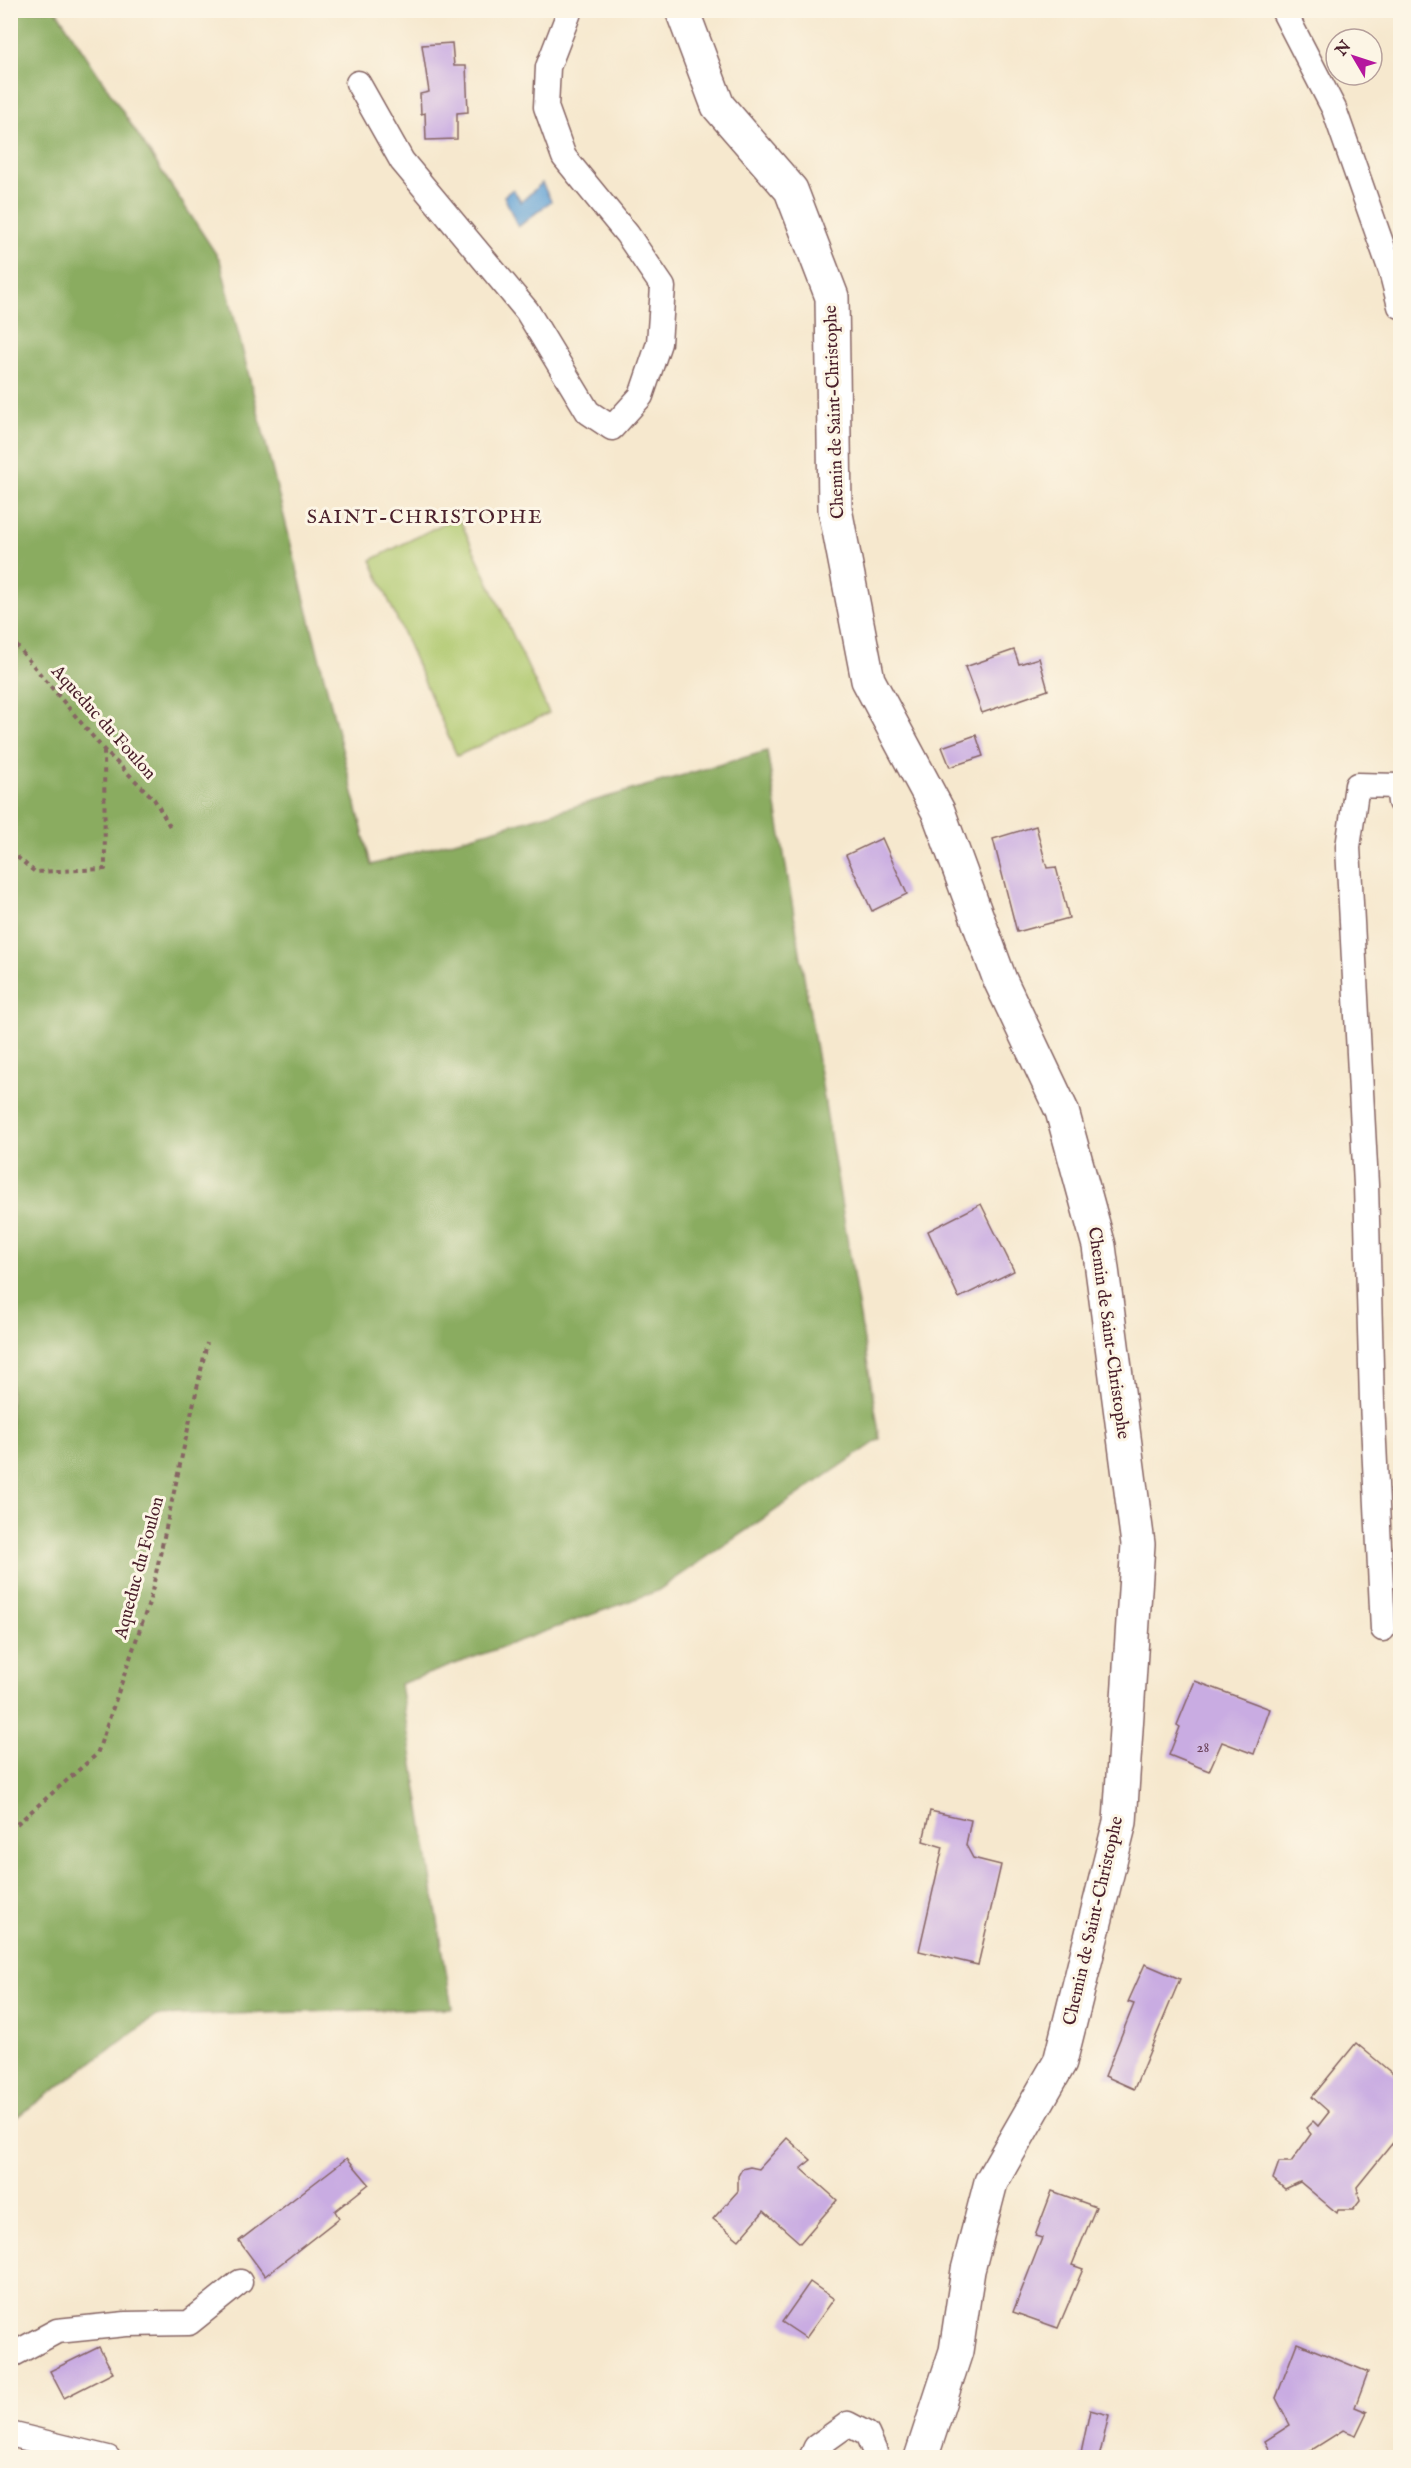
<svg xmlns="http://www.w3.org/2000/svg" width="1411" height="2468" viewBox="0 0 1411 2468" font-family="'IM FELL English',serif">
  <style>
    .green { fill: #aec86d; stroke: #7c744c; stroke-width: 1.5 }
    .forest { fill: #8aac60; stroke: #6a6646; stroke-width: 1.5 }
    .water { fill: #63a3d6; stroke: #566180; stroke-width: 1.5 }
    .building { fill: #c9ace2 }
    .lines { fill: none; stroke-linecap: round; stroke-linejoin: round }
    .service-casing { stroke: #866564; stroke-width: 27 }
    .minor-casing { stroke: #866564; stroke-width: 36 }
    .path { stroke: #866564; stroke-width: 4; stroke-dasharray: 4.5 4.5; stroke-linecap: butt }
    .service { stroke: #fff; stroke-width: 24 }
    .minor { stroke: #fff; stroke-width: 33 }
    .labels { text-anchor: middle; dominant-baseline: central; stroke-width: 6; stroke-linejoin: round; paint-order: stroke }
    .number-label { font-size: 15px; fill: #6a4259 }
    .street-label { font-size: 18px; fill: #4a1f2b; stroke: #fcf5e5 }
    .neighbourhood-label { font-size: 20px; letter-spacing: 1.5px; fill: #4a1f2b; stroke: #fcf5e5 }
  </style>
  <rect width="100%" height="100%" fill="#fcf5e5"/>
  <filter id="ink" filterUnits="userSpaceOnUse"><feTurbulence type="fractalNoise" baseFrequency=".0167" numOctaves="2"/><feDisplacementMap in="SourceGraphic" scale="12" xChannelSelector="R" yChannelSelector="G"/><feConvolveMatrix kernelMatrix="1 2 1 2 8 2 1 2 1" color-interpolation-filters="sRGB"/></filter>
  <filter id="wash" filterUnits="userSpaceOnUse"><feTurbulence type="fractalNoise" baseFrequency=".008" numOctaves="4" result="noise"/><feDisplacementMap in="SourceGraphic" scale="24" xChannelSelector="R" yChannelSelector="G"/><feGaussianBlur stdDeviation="1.35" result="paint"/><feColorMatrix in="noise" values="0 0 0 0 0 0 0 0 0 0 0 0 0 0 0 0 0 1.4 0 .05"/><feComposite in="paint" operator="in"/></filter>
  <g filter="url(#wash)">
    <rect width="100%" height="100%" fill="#f6e8ce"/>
    <polygon class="green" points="458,516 549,713 457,756 371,560"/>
    <polygon class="forest" points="56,10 220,260 371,865 767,751 880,1439 657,1591 400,1684 452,2008 156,2016 11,2121 10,11"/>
    <polygon class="water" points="542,183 551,201 518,227 504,196 513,189 521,202"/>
    <g id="blocks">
      <g class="building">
        <polygon points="452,43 454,66 466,66 468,112 457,113 457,139 426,140 425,113 421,114 420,94 429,92 422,45"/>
        <polygon points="1014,650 1019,664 1039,658 1048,690 982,713 965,667"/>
        <polygon points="976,735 983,756 950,767 942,747"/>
        <polygon points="1036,826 1047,868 1056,867 1069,918 1017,932 993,839"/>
        <polygon points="882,838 907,894 872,911 846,855"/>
        <polygon points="981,1204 1014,1271 959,1298 928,1231"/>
        <polygon points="1195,1681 1270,1709 1254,1754 1222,1742 1209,1771 1169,1755 1180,1727 1177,1725"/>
        <polygon points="930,1811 971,1820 966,1845 973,1858 1001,1865 978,1965 919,1951 943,1847 923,1841"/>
        <polygon points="1145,1964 1180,1979 1134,2089 1105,2076 1134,2004 1128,2002"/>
        <polygon points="1356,2043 1400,2080 1400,2134 1357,2187 1360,2201 1353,2210 1338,2210 1337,2213 1300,2182 1285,2189 1273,2179 1279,2162 1291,2162 1311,2134 1306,2128 1313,2121 1318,2126 1329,2112 1312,2097"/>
        <polygon points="787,2138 811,2160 801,2168 837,2200 800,2243 764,2211 739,2240 713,2219 738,2191 738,2176 742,2169 750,2167 759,2169"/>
        <polygon points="347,2158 369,2184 335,2211 339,2218 265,2276 239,2241"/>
        <polygon points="1052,2191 1096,2207 1072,2265 1083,2269 1058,2328 1013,2312 1042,2238 1035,2236"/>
        <polygon points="810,2282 834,2299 806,2338 782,2322"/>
        <polygon points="1297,2343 1368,2372 1355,2407 1367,2412 1356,2435 1343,2430 1299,2458 1274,2458 1265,2441 1290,2425 1276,2398"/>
        <polygon points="99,2347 113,2373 64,2398 50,2371"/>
        <polygon points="1090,2410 1109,2415 1099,2458 1080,2458"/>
      </g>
    </g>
  </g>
  <g filter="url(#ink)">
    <use href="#blocks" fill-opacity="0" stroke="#866564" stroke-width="1.5"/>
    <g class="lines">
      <defs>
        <g id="service">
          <polyline points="1283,10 1334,109 1391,271 1400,306"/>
          <polyline points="358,83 402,161 527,311 588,412 612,428 641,396 659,343 663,287 627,234 564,157 546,107 548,67 570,10"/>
          <polyline points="1383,1629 1372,1402 1366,1185 1348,847 1357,785 1398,786 1400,802"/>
          <polyline points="10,2356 57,2331 126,2324 189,2323 240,2282"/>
          <polyline points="10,2434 108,2458"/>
          <polyline points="811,2458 816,2447 848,2424 867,2434 875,2452 873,2458"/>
        </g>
        <polyline id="minor" points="682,10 718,106 791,190 832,297 835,509 868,680 938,811 1000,980 1062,1111 1099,1246 1138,1544 1120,1822 1060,2062 991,2182 968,2270 956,2351 921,2458"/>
      </defs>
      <use href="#service" class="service-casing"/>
      <use href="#minor" class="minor-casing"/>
      <g class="path">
        <polyline points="10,638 104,750 154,799 172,830"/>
        <polyline points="10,851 35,872 105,869 104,750"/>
        <polyline points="10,1830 97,1754 150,1600 207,1343"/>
      </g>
      <use href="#service" class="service"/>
      <use href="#minor" class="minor"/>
    </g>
  </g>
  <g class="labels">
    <g class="number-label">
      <text x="1203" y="1747">28</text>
    </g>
    <g class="street-label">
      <text transform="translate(835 412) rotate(-92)">Chemin de Saint-Christophe</text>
      <text transform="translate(103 723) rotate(48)">Aqueduc du Foulon</text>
      <text transform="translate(1108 1333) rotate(82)">Chemin de Saint-Christophe</text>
      <text transform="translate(140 1568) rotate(-75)">Aqueduc du Foulon</text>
      <text transform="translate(1094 1921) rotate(-77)">Chemin de Saint-Christophe</text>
    </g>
    <g class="neighbourhood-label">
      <text x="425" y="517">SAINT-CHRISTOPHE</text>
    </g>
  </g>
  <rect width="1411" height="2468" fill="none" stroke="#fcf5e5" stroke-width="36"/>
  <g transform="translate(1354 57) rotate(309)"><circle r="28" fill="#fcf5e5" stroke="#b59f9b" stroke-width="1.5"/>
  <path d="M0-4.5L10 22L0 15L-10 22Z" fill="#b5179e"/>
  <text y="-9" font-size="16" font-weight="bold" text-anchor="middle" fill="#4a1f2b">N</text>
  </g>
</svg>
